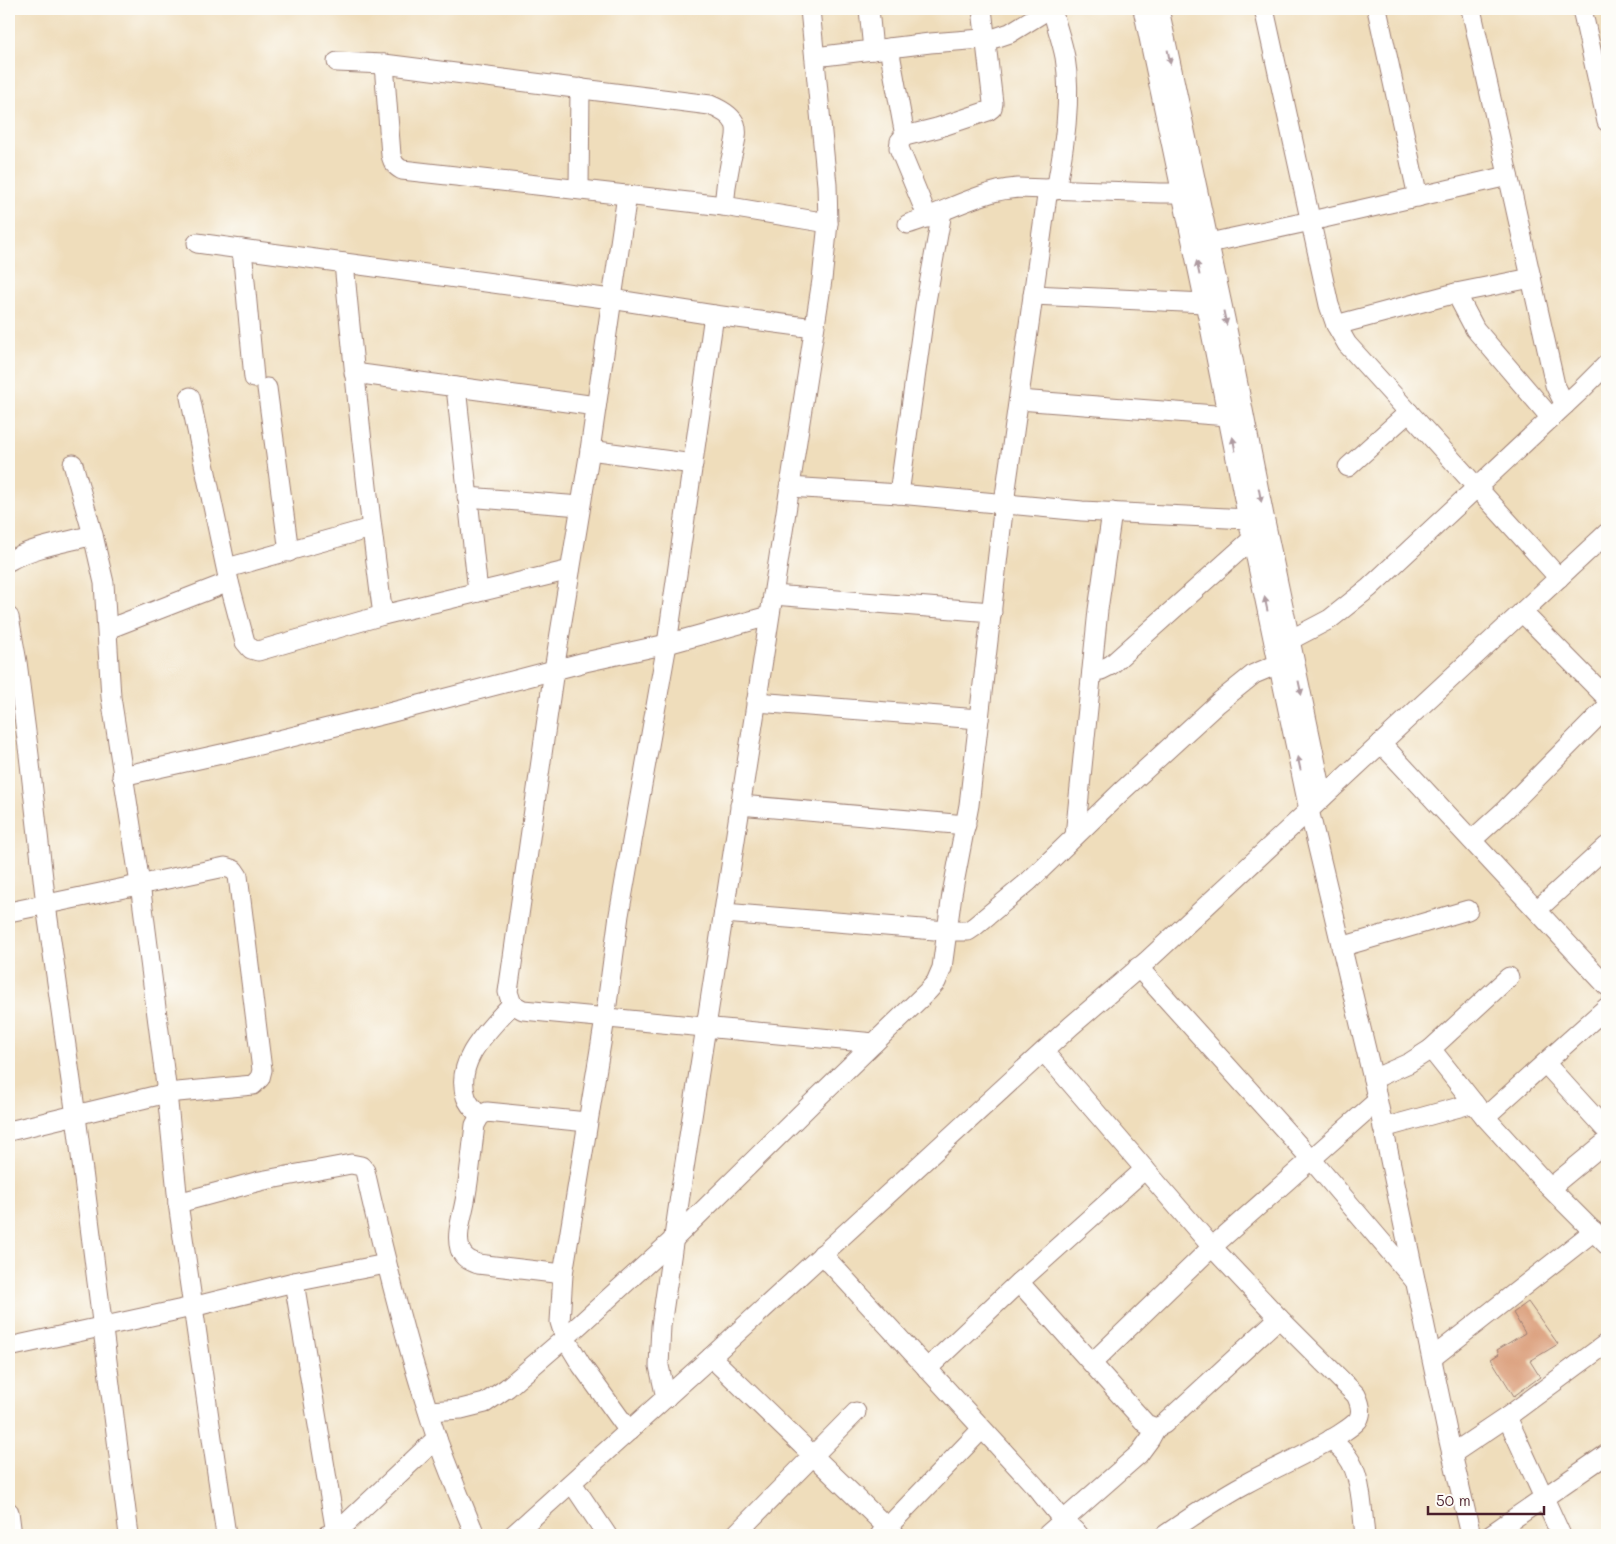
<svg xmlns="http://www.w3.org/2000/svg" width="1616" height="1544" viewBox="0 0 1616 1544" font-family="Mali,sans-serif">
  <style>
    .building { fill: #db9f7b }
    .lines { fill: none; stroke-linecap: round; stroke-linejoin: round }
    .minor-casing { stroke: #9c7e73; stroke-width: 21 }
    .minor { stroke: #fff; stroke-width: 19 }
    .oneway { fill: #ae9aa0 }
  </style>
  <rect width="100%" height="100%" fill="#fdfcf7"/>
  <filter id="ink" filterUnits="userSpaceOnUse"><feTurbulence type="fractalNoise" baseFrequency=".02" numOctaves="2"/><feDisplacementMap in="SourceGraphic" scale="10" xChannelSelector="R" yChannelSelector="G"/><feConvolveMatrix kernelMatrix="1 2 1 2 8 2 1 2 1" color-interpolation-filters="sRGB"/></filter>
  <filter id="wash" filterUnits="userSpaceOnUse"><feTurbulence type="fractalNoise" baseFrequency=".0096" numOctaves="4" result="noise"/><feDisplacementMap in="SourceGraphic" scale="20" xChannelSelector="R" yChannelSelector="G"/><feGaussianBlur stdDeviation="1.12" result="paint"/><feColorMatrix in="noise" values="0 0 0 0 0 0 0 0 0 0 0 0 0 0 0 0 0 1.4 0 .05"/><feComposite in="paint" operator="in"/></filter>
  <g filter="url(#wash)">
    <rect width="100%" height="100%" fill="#efddbb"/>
    <g id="blocks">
      <polygon class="building" points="1528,1302 1558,1344 1530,1361 1540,1377 1514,1396 1491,1359 1499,1354 1497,1350 1525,1333 1513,1313"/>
    </g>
  </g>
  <g filter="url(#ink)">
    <use href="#blocks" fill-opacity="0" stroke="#9c7e73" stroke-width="1"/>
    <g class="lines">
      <defs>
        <g id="minor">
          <polyline points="869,9 873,50"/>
          <path d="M 1052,9 C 1056,25 1062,41 1065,57 C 1072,99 1064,148 1056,190"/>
          <polyline points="1143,9 1209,322 1248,519 1309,810 1373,1079 1449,1441 1471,1535"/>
          <polyline points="1159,9 1225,319 1264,516 1323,797"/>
          <polyline points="1264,9 1329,305 1336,325 1347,344 1559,578"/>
          <polyline points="1377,9 1418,197"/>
          <polyline points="1471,9 1555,385 1565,405"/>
          <polyline points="1582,9 1607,122"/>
          <polyline points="890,48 891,59 905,136"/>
          <polyline points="815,57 930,43 995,38 1010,33 1049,9"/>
          <path d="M 337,62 L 384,64 L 710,105 C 746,120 737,132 730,164 C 727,178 725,192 724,206"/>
          <path d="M 384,64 L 391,155 C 393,163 395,166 402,170 L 724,206 L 828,223"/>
          <polyline points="579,189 580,88"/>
          <polyline points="627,195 590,450 554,670 508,992 512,1004 523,1010 874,1043"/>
          <polyline points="928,218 899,148 900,141 905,136 937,128 988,111 992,108 993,103 982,9"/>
          <path d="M 908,224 C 938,215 967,198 998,191 C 1005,189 1011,189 1018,188 L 1160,193 L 1182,193 L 1192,191"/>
          <polyline points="197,243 611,299 714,315 814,328"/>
          <polyline points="1209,243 1311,221 1508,176"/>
          <polyline points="242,249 254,378"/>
          <path d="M 344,263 C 355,381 367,498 383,615"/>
          <polyline points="1456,293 1475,329 1551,418"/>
          <polyline points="1033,295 1205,303"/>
          <polyline points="1336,325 1456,293 1531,278"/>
          <polyline points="354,373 596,406"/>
          <polyline points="456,387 478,592"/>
          <polyline points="267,388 289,552"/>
          <polyline points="190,397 229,582 245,642 251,649 258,651 383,615 570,570"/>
          <polyline points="1019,400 1228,416"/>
          <polyline points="590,450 693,464"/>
          <polyline points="73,464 93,535 104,583 111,697 140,884 167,1093 178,1203 226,1535"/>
          <polyline points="1348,467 1409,412"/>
          <polyline points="789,487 899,494 1082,511 1248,519"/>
          <polyline points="899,494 925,307 942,212"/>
          <polyline points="467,497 580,506"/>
          <path d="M 9,561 C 32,547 67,542 93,535"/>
          <polyline points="227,568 371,528"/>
          <polyline points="773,595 992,612"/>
          <polyline points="1522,612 1607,698"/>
          <polyline points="9,617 17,662 29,755 46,905 76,1116 129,1535"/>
          <polyline points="108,629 229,582"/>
          <polyline points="1290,640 1330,619 1369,588 1582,389 1607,364"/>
          <polyline points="1092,671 1101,670 1111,665 1252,539"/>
          <polyline points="756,702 979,719"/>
          <polyline points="1381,743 1607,986"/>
          <polyline points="122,776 226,753 385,714 585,662 667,644 769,616"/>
          <polyline points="740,805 966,825"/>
          <polyline points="1075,836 1098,610 1112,512"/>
          <polyline points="1472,840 1506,809 1607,707"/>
          <polyline points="1537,910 1607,846"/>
          <polyline points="9,912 225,867 234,870 238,876 262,1070 260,1078 253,1085 167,1093 9,1131"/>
          <polyline points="724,913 947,931 968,931 974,927 1028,882 1122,791 1218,703 1254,674 1278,664 1289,662"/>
          <polyline points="1341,947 1468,910"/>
          <polyline points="1138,967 1311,1159 1415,1281"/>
          <polyline points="1431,1049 1509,977"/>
          <path d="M 1044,1052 L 1212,1247 L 1279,1318 L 1356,1395 C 1360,1403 1363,1412 1358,1420 C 1353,1426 1346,1430 1340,1434 C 1310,1453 1276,1467 1245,1484 C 1217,1499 1191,1517 1165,1535"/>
          <polyline points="1545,1063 1607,1131"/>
          <polyline points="1373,1079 1409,1063 1431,1049 1485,1117 1550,1188 1607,1245"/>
          <path d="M 480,1116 C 475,1111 468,1104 466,1097 C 454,1060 489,1030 512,1004"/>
          <polyline points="1485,1117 1607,1007"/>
          <polyline points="1383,1128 1474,1103"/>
          <polyline points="1550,1188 1607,1141"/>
          <path d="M 178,1203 L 260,1181 L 351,1164 L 361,1166 L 365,1171 C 385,1260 407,1349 436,1436 C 448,1470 462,1502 475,1535"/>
          <polyline points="822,1254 1035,1486 1063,1520 1079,1535"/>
          <path d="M 563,1274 L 478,1264 C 470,1261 463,1258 460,1249 C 455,1233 464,1212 466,1195 C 470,1172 472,1148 475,1125 L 480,1116 L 487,1112 L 587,1122"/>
          <polyline points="294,1282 336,1533 327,1535"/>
          <polyline points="1019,1282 1146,1424 1156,1428 1164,1424 1279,1318"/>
          <polyline points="9,1347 192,1307 294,1282 386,1264"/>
          <polyline points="711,1357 895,1535"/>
          <polyline points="1432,1358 1594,1231"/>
          <polyline points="1092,1363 1212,1247 1377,1101"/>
          <polyline points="927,1369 1019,1282 1145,1169"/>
          <polyline points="666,1398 659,1366 661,1326 683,1175 822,280 828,223 827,185 810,9"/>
          <polyline points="429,1411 461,1409 485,1403 507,1388 565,1338 675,1238 811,1104 928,991 936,982 942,968 952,894 969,805 1004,503 1048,189"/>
          <polyline points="1507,1417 1561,1535"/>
          <polyline points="629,1431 582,1366 565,1338 560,1322 563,1274 605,1019 619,915 667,644 714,315"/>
          <path d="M 1331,1439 C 1336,1445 1343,1450 1347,1456 C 1362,1475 1362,1512 1365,1535"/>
          <polyline points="1452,1454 1507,1417 1607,1343"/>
          <polyline points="572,1483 607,1535"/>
          <polyline points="9,1512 12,1535"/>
          <polyline points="334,1535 437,1438"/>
          <polyline points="513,1535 711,1357 1071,1026 1148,960 1607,533"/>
          <polyline points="735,1535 856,1412"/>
          <polyline points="880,1535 982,1429"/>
          <polyline points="1047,1535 1139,1454 1150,1439 1156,1428"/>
          <polyline points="1490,1535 1607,1454"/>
        </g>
      </defs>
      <use href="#minor" class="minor-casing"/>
      <use href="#minor" class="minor"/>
    </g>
    <defs><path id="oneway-solid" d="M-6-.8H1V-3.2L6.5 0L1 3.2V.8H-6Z" transform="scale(1.25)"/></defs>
    <g class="oneway">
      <use href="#oneway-solid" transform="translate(1169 57) rotate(79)"/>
      <use href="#oneway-solid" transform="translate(1198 268) rotate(-102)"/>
      <use href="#oneway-solid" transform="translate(1225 318) rotate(78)"/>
      <use href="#oneway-solid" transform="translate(1234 444) rotate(-101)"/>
      <use href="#oneway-solid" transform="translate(1260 495) rotate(79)"/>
      <use href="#oneway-solid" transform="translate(1266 604) rotate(-102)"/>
      <use href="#oneway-solid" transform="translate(1300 688) rotate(78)"/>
      <use href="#oneway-solid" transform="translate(1299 763) rotate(-102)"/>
    </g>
  </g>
  <rect width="1616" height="1544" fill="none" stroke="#fdfcf7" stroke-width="30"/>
  <path d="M1428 1506v8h116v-8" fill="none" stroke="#4a1f2b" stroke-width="2.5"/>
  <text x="1436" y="1506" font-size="15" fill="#4a1f2b" stroke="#fdfcf7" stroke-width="4" paint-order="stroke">50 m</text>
</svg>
